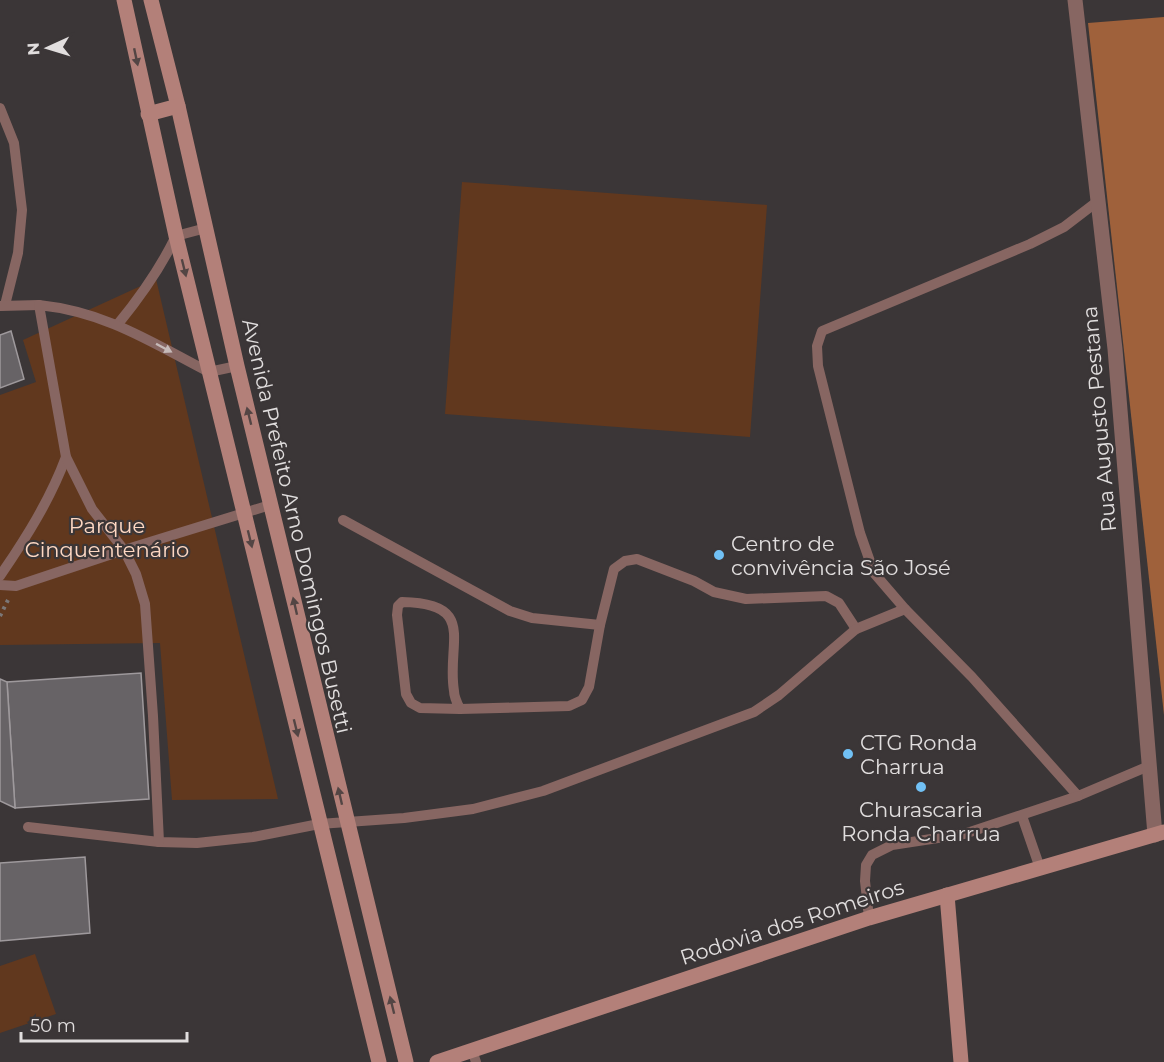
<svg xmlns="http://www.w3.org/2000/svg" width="1164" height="1062" viewBox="0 0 1164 1062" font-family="Montserrat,sans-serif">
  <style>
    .green { fill: #61381e }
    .forest { fill: #9f613b }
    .building { fill: #676366; stroke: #9e999c; stroke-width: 1.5 }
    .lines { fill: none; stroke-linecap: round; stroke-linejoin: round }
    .path { stroke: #7b7777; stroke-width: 4; stroke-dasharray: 3 4.5; stroke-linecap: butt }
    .lane { stroke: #876662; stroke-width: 10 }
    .street { stroke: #876662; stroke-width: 15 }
    .secondary { stroke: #b38079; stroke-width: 15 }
    .oneway { fill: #534544 }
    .oneway2 { fill: #c6bab9 }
    .poi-dot { fill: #71c1f5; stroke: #3b3637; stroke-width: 2 }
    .labels { text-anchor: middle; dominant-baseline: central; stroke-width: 4.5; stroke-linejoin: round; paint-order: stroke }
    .street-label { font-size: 21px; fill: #e1dede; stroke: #3b3637 }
    .park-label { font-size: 21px; fill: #fed8c3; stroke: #3b3637 }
    .poi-label { font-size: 21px; fill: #e1dede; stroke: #3b3637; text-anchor: start }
  </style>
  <rect width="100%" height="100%" fill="#3b3637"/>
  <g class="green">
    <polygon points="462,182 767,205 750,437 445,414"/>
    <polygon points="156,279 278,799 172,800 160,643 0,645 0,395 36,382 23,340"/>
    <polygon points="35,954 56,1014 0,1033 0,966"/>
  </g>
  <polygon class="forest" points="1164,17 1164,715 1088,23"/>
  <g class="building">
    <polygon points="11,331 24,379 0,388 0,335"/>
    <polygon points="141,673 149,799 15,808 7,682"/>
    <polygon points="0,679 7,682 15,808 0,801"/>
    <polygon points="85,857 90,933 0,941 0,863"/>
  </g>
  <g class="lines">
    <polyline class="path" points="0,616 8,600"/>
    <g class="lane">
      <polyline points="0,108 14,143 22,210 18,253 5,305"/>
      <polyline points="1098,201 1064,227 1030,244 822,331 817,346 818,366 860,533 874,573 905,609 972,677 1078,796 1149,766"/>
      <polyline points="1,306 39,305"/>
      <path d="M 118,324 C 141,296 160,269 176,236 L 206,228"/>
      <polyline points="343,520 510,611 532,618 600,625"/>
      <path d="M 0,576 C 26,538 50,500 66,457"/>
      <polyline points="0,585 16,586 124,550 270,505"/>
      <path d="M 460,709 C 457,703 454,697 454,691 C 446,643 478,603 402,602 L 398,606 L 397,615 L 406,694 L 411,703 L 420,708 L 460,709 L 569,706 L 582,700 L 589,687 L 600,625 L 614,569 L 625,561 L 637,559 L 694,581 L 714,592 L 746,599 L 826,596 L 839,603 L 856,629 L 905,609"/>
      <polyline points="1022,816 1040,868"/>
      <polyline points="28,827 159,842 197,843 253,837 319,824 404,818 473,809 543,791 754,712 779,695 856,629"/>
      <path d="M 159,842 L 153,716 L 145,604 L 136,574 L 124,550 L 92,509 L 66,457 L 39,305 C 106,312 151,342 209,372 L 237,366"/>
      <polyline points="869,918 865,881 866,865 872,855 892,845 964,834 1078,796"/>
      <polyline points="472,1050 476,1062"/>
    </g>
    <polyline class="street" points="1075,0 1115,349 1155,835"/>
    <g class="secondary">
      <polyline points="124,0 176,236 379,1062"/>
      <polyline points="151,0 178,106 237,366 406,1062"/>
      <polyline points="148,114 178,106"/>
      <polyline points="947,895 961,1062"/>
      <polyline points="437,1062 869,918 1164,832"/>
    </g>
  </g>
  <defs><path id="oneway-solid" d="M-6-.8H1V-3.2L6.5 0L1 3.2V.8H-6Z" transform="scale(1.5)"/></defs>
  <g class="oneway">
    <use href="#oneway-solid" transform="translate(136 57) rotate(78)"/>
    <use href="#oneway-solid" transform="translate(184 268) rotate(76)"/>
    <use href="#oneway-solid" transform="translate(249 416) rotate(-104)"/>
    <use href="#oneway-solid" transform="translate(250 539) rotate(76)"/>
    <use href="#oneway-solid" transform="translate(295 606) rotate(-103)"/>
    <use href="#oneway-solid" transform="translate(296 728) rotate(76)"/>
    <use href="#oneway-solid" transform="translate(340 796) rotate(-103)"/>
    <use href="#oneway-solid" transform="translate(392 1005) rotate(-104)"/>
  </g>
  <use class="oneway2" href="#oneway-solid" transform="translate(164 348) rotate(28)"/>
  <g class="poi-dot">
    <circle cx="719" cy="555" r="6"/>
    <circle cx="848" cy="754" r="6"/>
    <circle cx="921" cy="787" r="6"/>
  </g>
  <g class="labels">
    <g class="street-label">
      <text transform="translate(1099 419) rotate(-95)">Rua Augusto Pestana</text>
      <text transform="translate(297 526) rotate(77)">Avenida Prefeito Arno Domingos Busetti</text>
      <text transform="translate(792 922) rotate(-18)">Rodovia dos Romeiros</text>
    </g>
    <g class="park-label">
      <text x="107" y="525">Parque<tspan x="107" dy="24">Cinquentenário</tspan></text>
    </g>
    <g class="poi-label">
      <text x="731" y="543">Centro de<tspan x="731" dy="24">convivência São José</tspan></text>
      <text x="860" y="742">CTG Ronda<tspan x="860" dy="24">Charrua</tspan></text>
      <text x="921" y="809" text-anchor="middle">Churascaria<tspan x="921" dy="24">Ronda Charrua</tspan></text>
    </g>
  </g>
  <g transform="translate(48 48) rotate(266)" stroke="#3b3637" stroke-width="4.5" paint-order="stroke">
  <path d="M0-4.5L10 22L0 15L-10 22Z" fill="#e1dede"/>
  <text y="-9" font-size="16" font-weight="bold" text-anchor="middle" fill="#e1dede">N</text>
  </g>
  <path d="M21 1032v9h166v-9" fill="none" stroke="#e1dede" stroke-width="3"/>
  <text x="30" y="1032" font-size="18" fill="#e1dede" stroke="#3b3637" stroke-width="4.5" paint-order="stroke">50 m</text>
</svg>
